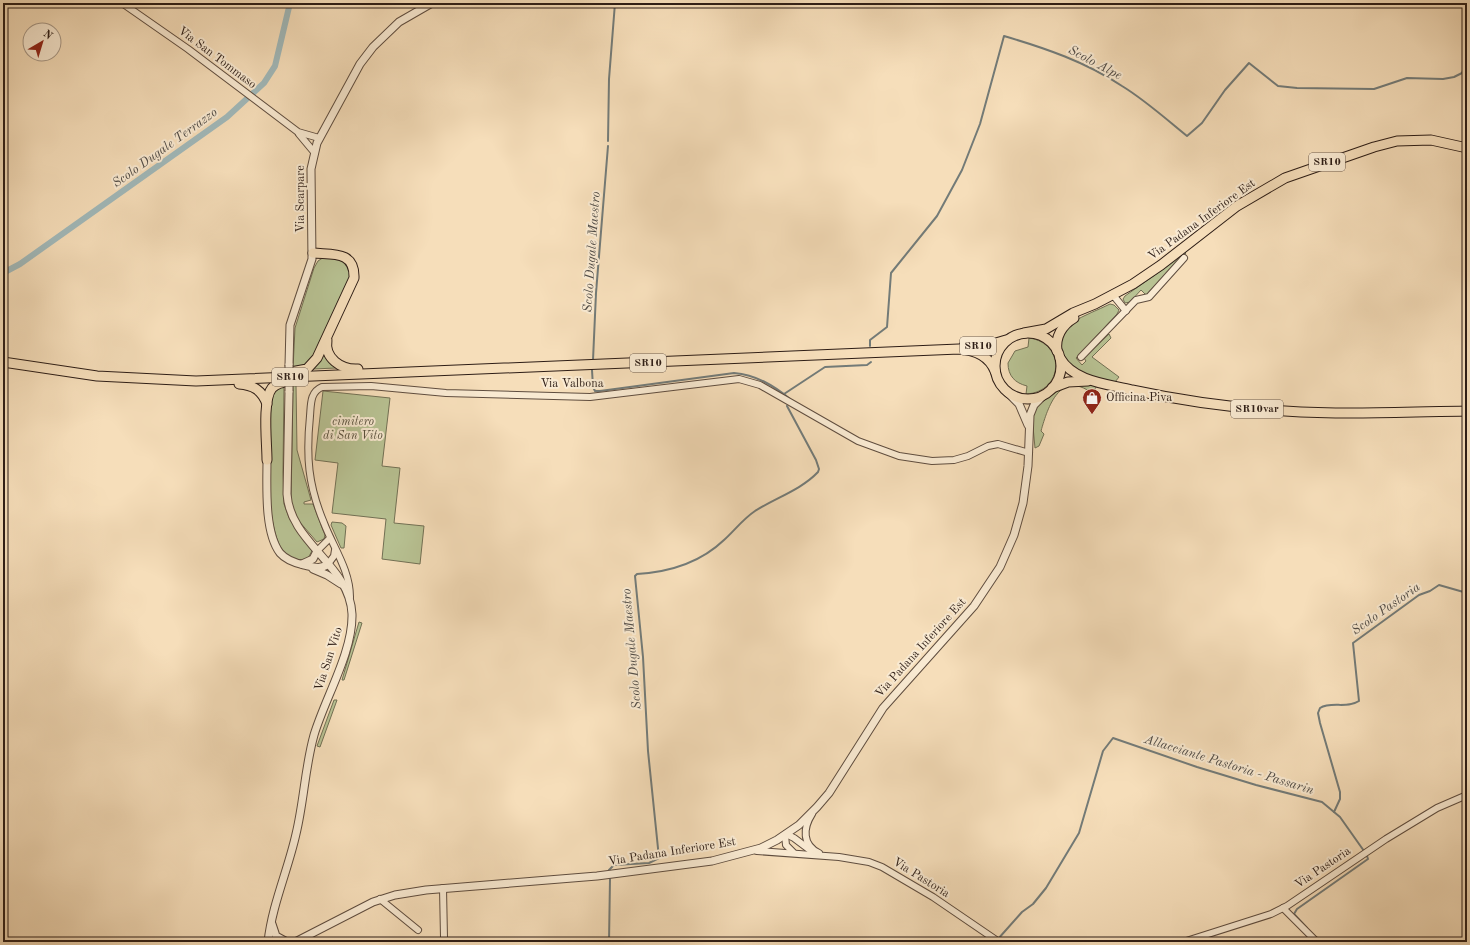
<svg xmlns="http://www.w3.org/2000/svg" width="1470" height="945" viewBox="0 0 1470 945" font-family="'Old Standard TT',serif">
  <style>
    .green { fill: #b8c293; stroke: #727054 }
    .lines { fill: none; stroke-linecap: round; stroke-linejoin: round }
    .stream { stroke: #737b78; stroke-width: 2 }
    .canal { stroke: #a1b9ba; stroke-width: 6 }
    .minor-casing { stroke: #5f4d3f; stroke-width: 8 }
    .tertiary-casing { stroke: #5f4d3f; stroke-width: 9 }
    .primary-casing { stroke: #2d1d16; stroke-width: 11 }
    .minor { stroke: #f9ead2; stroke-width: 6 }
    .tertiary { stroke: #f9ead2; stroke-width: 7 }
    .primary { stroke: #f6deba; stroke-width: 9 }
    .tertiary-bridge-casing { stroke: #5f4d3f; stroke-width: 9; stroke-linecap: butt }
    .tertiary-bridge { stroke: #f9ead2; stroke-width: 7 }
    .labels { text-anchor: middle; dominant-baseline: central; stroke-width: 4; stroke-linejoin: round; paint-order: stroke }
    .shield { fill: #f9ead2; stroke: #6a5a4e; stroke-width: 1 }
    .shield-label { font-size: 11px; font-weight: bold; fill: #2d1d16 }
    .street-label { font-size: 12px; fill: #2d1d16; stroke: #f9ead2 }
    .poi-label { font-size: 12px; fill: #2d1d16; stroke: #f9ead2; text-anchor: start }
    .park-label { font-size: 12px; font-style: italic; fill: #574f3c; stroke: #f9ead2 }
    .water-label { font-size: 13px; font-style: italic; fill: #504c47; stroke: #f9ead2 }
  </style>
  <rect width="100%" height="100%" fill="#f6deba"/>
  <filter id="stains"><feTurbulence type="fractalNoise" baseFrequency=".005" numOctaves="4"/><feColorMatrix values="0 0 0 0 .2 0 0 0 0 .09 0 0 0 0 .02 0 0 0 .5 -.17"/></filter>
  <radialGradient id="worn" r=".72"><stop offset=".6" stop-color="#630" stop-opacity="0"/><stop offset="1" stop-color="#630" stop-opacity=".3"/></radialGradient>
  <g class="green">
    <polygon points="1185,252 1186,253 1146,295 1141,290 1130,302 1125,303 1123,299 1125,296 1159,272"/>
    <polygon points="324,257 342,259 349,268 350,281 319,350 307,366 293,369 295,328 314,268 318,261"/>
    <path d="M 1110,304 L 1114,305 L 1119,310 L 1117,314 L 1076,358 L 1082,365 L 1086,361 L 1084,358 L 1109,334 L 1111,338 L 1092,357 L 1119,377 L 1115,382 C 1094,377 1059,372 1061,342 C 1062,335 1067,327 1073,322 C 1084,315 1098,310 1110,304 Z"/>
    <path d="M 1029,338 C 1066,343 1064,392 1026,394 L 1027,386 C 1015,383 1008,376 1008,363 L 1015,351 L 1028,347 Z"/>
    <polygon points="324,351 337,367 336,368 313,369"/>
    <path d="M 284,384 L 283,472 L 284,504 L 290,520 L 312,551 L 308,558 C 296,563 284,556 279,544 C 264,511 270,438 270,401 L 273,390 Z"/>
    <polygon points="293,384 296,384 297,450 311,500 304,502 304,504 313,504 325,535 324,539 317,542 298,520 291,504"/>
    <path d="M 1083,384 L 1097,386 L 1092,393 C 1060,370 1048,406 1041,431 L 1044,434 L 1039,446 L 1035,448 L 1032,416 L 1036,406 L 1063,387 L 1074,384 Z"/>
    <polygon points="323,391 390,398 382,466 400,468 394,523 424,526 420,564 382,559 386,519 332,513 338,463 315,460"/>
    <polygon points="332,522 342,523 346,526 344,548 341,548 331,525"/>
    <polygon points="359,622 362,623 344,680 342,680"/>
    <polygon points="334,700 337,700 320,747 317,746"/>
  </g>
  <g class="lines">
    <g class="stream">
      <polyline points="1462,73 1467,59"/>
      <polyline points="608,141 609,79 615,3"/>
      <path d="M 870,346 L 870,340 L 887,327 L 891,273 L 937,216 L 962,170 L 980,124 L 1004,36 C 1045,48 1086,62 1122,86 C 1145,100 1166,119 1187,136 L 1202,123 L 1225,90 L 1249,63 L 1278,86 L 1297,88 L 1374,89 L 1407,78 L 1443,79 L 1454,77 L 1462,73 L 1467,75"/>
      <polyline points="593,360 596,293 608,146"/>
      <path d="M 592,370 L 593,387 L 595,391 L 600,391 L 734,373 C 756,375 773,385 790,399"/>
      <polyline points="784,394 825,367 867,365 871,362"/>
      <path d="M 1364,851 L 1340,817 L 1334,812 L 1340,799 L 1340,792 L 1320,723 L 1318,713 L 1320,708 C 1331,701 1347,709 1359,701 L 1353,643 L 1419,595 L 1430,591 L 1439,585 L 1467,593"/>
      <path d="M 609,870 L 614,865 L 649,863 L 659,858 L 648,751 L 643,657 L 635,576 L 637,574 C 670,572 700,563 724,540 C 735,530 743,519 755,511 C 775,498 801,490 818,472 L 819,469 L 816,460 L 787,406"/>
      <polyline points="1307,928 1294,914 1297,909 1368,859 1367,856"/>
      <polyline points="1316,937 1322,942"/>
      <polyline points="998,939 1022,912 1033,904 1046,888 1079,833 1103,751 1113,738 1197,767 1256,785 1322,802 1334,812"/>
      <polyline points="609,942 610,879"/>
    </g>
    <polyline class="canal" points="3,273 20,264 227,117 264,83 275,66 290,3"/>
    <defs>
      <g id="minor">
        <polyline points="122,3 188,49 298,132 319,138"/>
        <polyline points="299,134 314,152"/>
        <polyline points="1113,295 1126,311"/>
        <polyline points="1081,357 1136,300 1149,297 1184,258"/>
        <polyline points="317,551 330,538"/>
        <polyline points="328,564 334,556 335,550"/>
        <path d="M 350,597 C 350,570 333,547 324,523 C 308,485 306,456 310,416 C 311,404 310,392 322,387 L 371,386 L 446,393 L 590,397 L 739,379 L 760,385 L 858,441 L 899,456 L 932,461 L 954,460 L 968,456 L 988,446 L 998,444 L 1029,453"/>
        <path d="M 812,814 C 803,828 802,845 819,853"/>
        <polyline points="786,834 794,838 810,850"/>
        <polyline points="785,835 786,845 793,852"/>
        <polyline points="757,851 839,857 869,862 882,867 933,897 999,942"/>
        <polyline points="443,888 444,938"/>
        <polyline points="380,899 418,930"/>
        <polyline points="1283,908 1317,942"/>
        <polyline points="1183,942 1271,914 1287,906 1386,839 1437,808 1467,795"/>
      </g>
      <g id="tertiary">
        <polyline points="289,365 290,325 312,259 311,169 317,143 360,64 373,47 399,22 432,3"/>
        <polyline points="1007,392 1019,404 1028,425"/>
        <path d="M 267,460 C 267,485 264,532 280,553 C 286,560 295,563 304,565 C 313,567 321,570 328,564"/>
        <polyline points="302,564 313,559 317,551"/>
        <polyline points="313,569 327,575 341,584"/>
        <polyline points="272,924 276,936 287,942"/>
        <path d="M 268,942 C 272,905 288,870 296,834 C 304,801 305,767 314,735 C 325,698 353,652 352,614 C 350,565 290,543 287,494 L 289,391"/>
        <polyline points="295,942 373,902 395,895 426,890 597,876 712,861 761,848 777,840 799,825 817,807 829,793 883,708 974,606 1000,567 1014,535 1023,503 1028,466 1030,415 1034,405 1044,395"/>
      </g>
      <g id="primary">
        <polyline points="1024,333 1046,329 1073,313 1095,304 1133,284 1161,265 1237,206 1285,178 1374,147 1397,141 1431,140 1467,148"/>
        <circle cx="1028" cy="366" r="33"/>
        <path d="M 327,340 C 324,358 341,370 358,369"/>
        <polyline points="964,346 989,345 1006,340"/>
        <path d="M 1057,351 C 1055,337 1062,325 1074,318"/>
        <path d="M 1060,358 C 1074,382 1108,384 1132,390 C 1183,401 1234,408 1285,411 C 1346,415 1407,412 1467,411"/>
        <path d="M 3,362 L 97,376 L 196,381 L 959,349 C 975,350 989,356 995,371"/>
        <path d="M 291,372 L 307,369 L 317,358 L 354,278 C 355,250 331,255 313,253"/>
        <path d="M 239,384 C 253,385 262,390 267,404"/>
        <polyline points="1052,388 1068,382 1088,381"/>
        <path d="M 267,460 C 267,443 262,400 272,388 C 277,383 283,382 289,382"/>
      </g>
    </defs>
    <use href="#minor" class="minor-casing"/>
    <use href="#tertiary" class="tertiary-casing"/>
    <use href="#primary" class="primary-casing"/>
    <use href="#minor" class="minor"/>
    <use href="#tertiary" class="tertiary"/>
    <use href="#primary" class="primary"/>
    <defs>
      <polyline id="tertiary-bridge" points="289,365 289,391"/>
    </defs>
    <use href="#tertiary-bridge" class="tertiary-bridge-casing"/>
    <use href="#tertiary-bridge" class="tertiary-bridge"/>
  </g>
  <defs>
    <symbol id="shop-pin" viewBox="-11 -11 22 30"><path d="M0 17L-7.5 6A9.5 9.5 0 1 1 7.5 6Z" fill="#8f2418" stroke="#f9ead2"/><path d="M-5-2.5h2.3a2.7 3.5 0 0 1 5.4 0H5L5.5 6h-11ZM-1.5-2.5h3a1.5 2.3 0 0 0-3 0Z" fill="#fff"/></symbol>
  </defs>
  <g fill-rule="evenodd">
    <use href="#shop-pin" x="1081" y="387" width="22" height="30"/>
  </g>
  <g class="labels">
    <g class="shield">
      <rect x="1309" y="153" width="36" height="18" rx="3"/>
      <rect x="960" y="337" width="36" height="18" rx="3"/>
      <rect x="630" y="354" width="36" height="18" rx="3"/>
      <rect x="272" y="368" width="36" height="18" rx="3"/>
      <rect x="1231" y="400" width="52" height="18" rx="3"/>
    </g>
    <g class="shield-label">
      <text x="1327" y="162">SR10</text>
      <text x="978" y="346">SR10</text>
      <text x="648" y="363">SR10</text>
      <text x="290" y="377">SR10</text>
      <text x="1257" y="409">SR10var</text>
    </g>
    <g class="street-label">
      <text transform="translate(217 58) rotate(37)">Via San Tommaso</text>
      <text transform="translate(301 199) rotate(-90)">Via Scarpare</text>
      <text transform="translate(1202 220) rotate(-36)">Via Padana Inferiore Est</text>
      <text x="572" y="384">Via Valbona</text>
      <text transform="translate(921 648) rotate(-48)">Via Padana Inferiore Est</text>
      <text transform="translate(329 659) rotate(-72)">Via San Vito</text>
      <text transform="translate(672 852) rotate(-9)">Via Padana Inferiore Est</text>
      <text transform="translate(1323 868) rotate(-34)">Via Pastoria</text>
      <text transform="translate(921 878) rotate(32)">Via Pastoria</text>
    </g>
    <g class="poi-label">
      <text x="1106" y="398">Officina Piva</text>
    </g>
    <g class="park-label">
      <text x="353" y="422">cimitero<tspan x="353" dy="14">di San Vito</tspan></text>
    </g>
    <g class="water-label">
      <text transform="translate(1095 63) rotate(28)">Scolo Alpe</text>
      <text transform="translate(165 148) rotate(-36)">Scolo Dugale Terrazzo</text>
      <text transform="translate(592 252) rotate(-86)">Scolo Dugale Maestro</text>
      <text transform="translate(1386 609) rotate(-35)">Scolo Pastoria</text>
      <text transform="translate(632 649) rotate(-95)">Scolo Dugale Maestro</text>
      <text transform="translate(1229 765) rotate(17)">Allacciante Pastoria - Passarin</text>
    </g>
  </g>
  <rect width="1470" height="945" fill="none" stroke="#f6deba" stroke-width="16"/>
  <rect x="4" y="4" width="1462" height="937" fill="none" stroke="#2d1d16" stroke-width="2"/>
  <rect x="8" y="8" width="1454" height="929" fill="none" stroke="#2d1d16"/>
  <g transform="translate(42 42) rotate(38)"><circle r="19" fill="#f9ead2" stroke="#a79887"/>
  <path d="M0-3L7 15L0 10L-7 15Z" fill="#8f2418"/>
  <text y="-6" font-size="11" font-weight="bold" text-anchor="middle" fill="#2d1d16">N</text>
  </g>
  <rect width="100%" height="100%" filter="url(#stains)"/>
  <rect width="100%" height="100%" fill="url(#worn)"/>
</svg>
